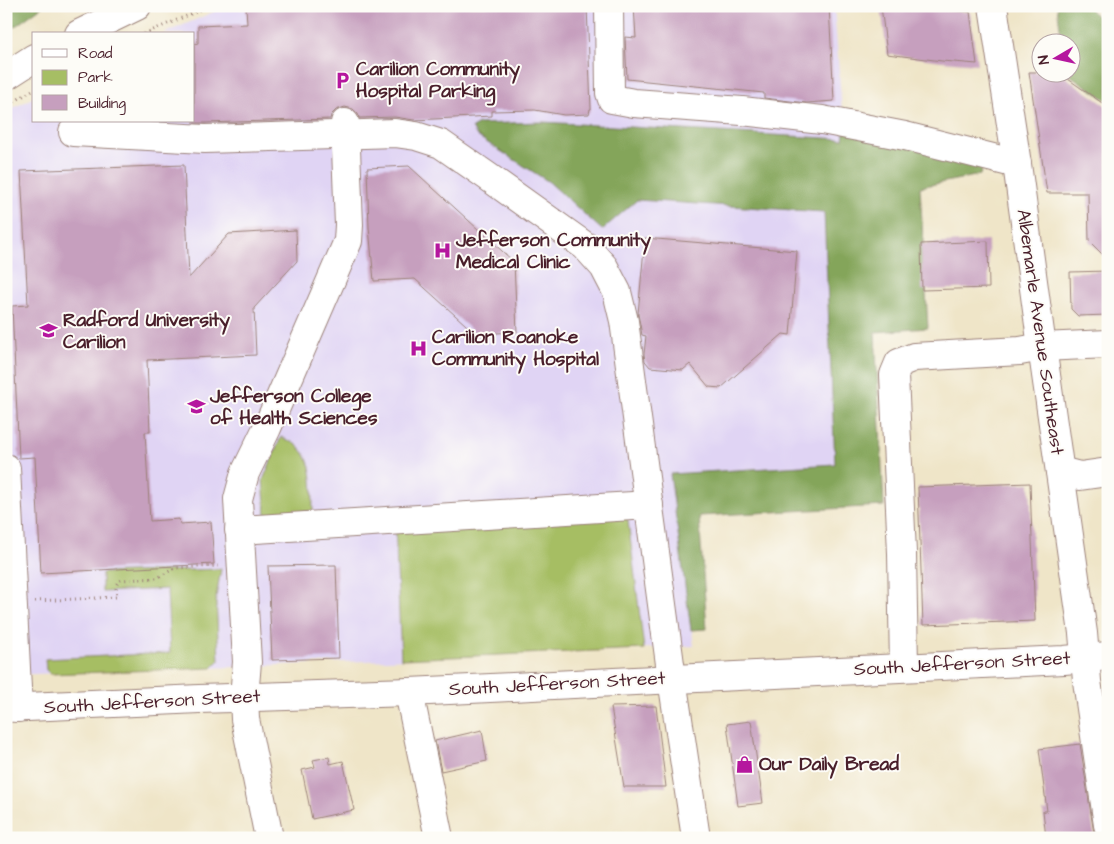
<svg xmlns="http://www.w3.org/2000/svg" width="1114" height="844" viewBox="0 0 1114 844" font-family="'Architects Daughter',sans-serif">
  <style>
    .built { fill: #e0d4f4 }
    .green { fill: #a6be64; stroke: #786e48 }
    .forest { fill: #84a55a; stroke: #676242 }
    .building { fill: #c69fbe }
    .lines { fill: none; stroke-linecap: round; stroke-linejoin: round }
    .minor-casing { stroke: #9c827a; stroke-width: 30 }
    .major-casing { stroke: #9c827a; stroke-width: 30 }
    .path { stroke: #9c827a; stroke-width: 3; stroke-dasharray: 1 4; stroke-linecap: butt }
    .minor { stroke: #fff; stroke-width: 28 }
    .major { stroke: #fff; stroke-width: 28 }
    .labels { text-anchor: middle; dominant-baseline: central; stroke-width: 4; stroke-linejoin: round; paint-order: stroke }
    .poi-label { font-size: 19px; font-weight: bold; fill: #4a1f2b; stroke: #fdfcf7; text-anchor: start }
    .street-label { font-size: 19px; fill: #4a1f2b; stroke: #fdfcf7 }
  </style>
  <rect width="100%" height="100%" fill="#fdfcf7"/>
  <filter id="ink" filterUnits="userSpaceOnUse"><feTurbulence type="fractalNoise" baseFrequency=".02" numOctaves="2"/><feDisplacementMap in="SourceGraphic" scale="10" xChannelSelector="R" yChannelSelector="G"/><feConvolveMatrix kernelMatrix="1 2 1 2 8 2 1 2 1" color-interpolation-filters="sRGB"/></filter>
  <filter id="wash" filterUnits="userSpaceOnUse"><feTurbulence type="fractalNoise" baseFrequency=".0096" numOctaves="4" result="noise"/><feDisplacementMap in="SourceGraphic" scale="20" xChannelSelector="R" yChannelSelector="G"/><feGaussianBlur stdDeviation="1.12" result="paint"/><feColorMatrix in="noise" values="0 0 0 0 0 0 0 0 0 0 0 0 0 0 0 0 0 1.4 0 .05"/><feComposite in="paint" operator="in"/></filter>
  <g filter="url(#wash)">
    <rect width="100%" height="100%" fill="#efe5c8"/>
    <polygon class="built" points="227,6 834,6 844,139 542,122 479,124 477,136 549,182 602,230 637,200 824,212 835,465 670,474 694,646 212,668 6,675 6,112 34,97 34,121 194,121 194,34 163,34"/>
    <g class="green">
      <path d="M 281,437 C 284,439 289,440 292,442 C 316,456 312,487 313,511 L 266,515 L 263,480 Z"/>
      <polygon points="627,513 644,649 401,659 395,523"/>
      <polygon points="221,569 216,597 219,661 212,668 50,674 46,670 45,659 170,653 167,589 102,592 102,573"/>
    </g>
    <g class="forest">
      <polygon points="10,6 43,6 6,33 6,7"/>
      <polygon points="1057,6 1086,6 1108,27 1108,101 1067,73 1072,72 1072,42 1062,42"/>
      <polygon points="542,122 843,139 844,132 984,163 980,175 920,187 928,328 875,332 884,506 699,516 707,629 691,630 670,474 835,464 824,212 637,200 602,230 549,182 477,136 472,128 479,124"/>
    </g>
    <g id="blocks">
      <g class="building">
        <polygon points="266,6 587,6 591,109 590,109 589,114 564,115 535,110 492,111 492,116 414,120 395,117 359,118 358,114 353,109 345,107 336,110 331,115 330,119 205,123 194,123 194,44 198,43 198,26 247,24 246,7"/>
        <polygon points="634,6 829,6 834,101 807,103 764,98 764,93 627,79 625,37 636,38"/>
        <polygon points="881,6 919,6 919,8 970,12 977,64 942,61 887,54"/>
        <polygon points="1029,72 1058,72 1108,107 1108,260 1089,241 1088,193 1047,193"/>
        <polygon points="184,165 189,278 229,234 296,230 297,261 254,308 256,355 147,360 150,432 145,432 150,521 179,519 180,524 211,522 214,564 41,573 35,457 19,458 12,306 28,305 21,171"/>
        <polygon points="409,166 514,262 517,332 476,334 415,279 374,281 369,227 367,168"/>
        <polygon points="645,238 797,251 790,335 783,334 721,388 709,387 690,364 683,370 650,367 645,361 644,354 646,336 642,335 638,314"/>
        <polygon points="988,241 989,288 922,290 921,244"/>
        <polygon points="1108,271 1108,315 1078,316 1071,309 1070,272"/>
        <polygon points="1030,483 1035,621 923,625 918,487"/>
        <polygon points="336,565 339,658 272,660 268,566"/>
        <polygon points="656,706 666,787 624,787 611,707"/>
        <polygon points="751,721 763,803 738,806 727,724"/>
        <polygon points="482,730 487,761 441,771 435,741"/>
        <polygon points="1080,744 1093,827 1095,838 1046,838 1043,811 1047,811 1039,749"/>
        <polygon points="329,757 330,764 343,761 354,810 312,819 302,770 315,767 313,760"/>
      </g>
    </g>
  </g>
  <g filter="url(#ink)">
    <use href="#blocks" fill-opacity="0" stroke="#9c827a" stroke-width="1"/>
    <g class="lines">
      <defs>
        <g id="minor">
          <polyline points="609,6 610,93 612,99 634,103 742,111 822,120 905,136 1017,164"/>
          <polyline points="993,6 1017,164 1042,347 1083,633 1087,681 1108,825"/>
          <polyline points="79,34 137,6"/>
          <polyline points="6,76 34,58"/>
          <polyline points="73,132 205,139 395,133 416,136 441,144 487,176 585,246 604,267 617,292 624,321 672,679 696,838"/>
          <polyline points="6,468 18,708"/>
          <polyline points="1060,471 1080,476 1108,472"/>
          <polyline points="239,530 649,505"/>
          <polyline points="904,667 902,553 894,375 899,363 914,357 1020,351 1042,347 1108,344"/>
          <polyline points="409,692 439,838"/>
          <polyline points="269,838 245,719 244,697 247,662 238,499 245,473 267,428 348,241 349,225 345,123"/>
        </g>
        <polyline id="major" points="6,708 199,699 409,692 1064,660 1108,656"/>
      </defs>
      <use href="#minor" class="minor-casing"/>
      <use href="#major" class="major-casing"/>
      <g class="path">
        <polyline points="144,34 210,6"/>
        <polyline points="6,107 34,89"/>
        <path d="M 35,601 L 117,597 C 116,590 114,583 122,580 L 157,578 L 175,568 L 218,566"/>
      </g>
      <use href="#minor" class="minor"/>
      <use href="#major" class="major"/>
    </g>
  </g>
  <defs>
    <symbol id="parking-bare" viewBox="-9 -9 18 18"><path d="M-3.5-5.5H1a3.5 3.5 0 0 1 0 7H-1V5.5H-3.5ZM-1-3.4V-.6H.8a1.4 1.4 0 0 0 0-2.8Z" fill="#b5179e" stroke="#fdfcf7" stroke-width="2.5" paint-order="stroke"/></symbol>
    <symbol id="hospital-bare" viewBox="-9 -9 18 18"><path d="M-5-5h3v3.5h4V-5h3V5h-3V1.5h-4V5h-3Z" fill="#b5179e" stroke="#fdfcf7" stroke-width="2.5" paint-order="stroke"/></symbol>
    <symbol id="university-bare" viewBox="-9 -9 18 18"><path d="M0-5L7-2L0 1L-7-2ZM-4 1L0 2.5L4 1V4Q0 6-4 4Z" fill="#b5179e" stroke="#fdfcf7" stroke-width="2.5" paint-order="stroke"/></symbol>
    <symbol id="shop-bare" viewBox="-9 -9 18 18"><path d="M-5-2.5h2.3a2.7 3.5 0 0 1 5.4 0H5L5.5 6h-11ZM-1.5-2.5h3a1.5 2.3 0 0 0-3 0Z" fill="#b5179e" stroke="#fdfcf7" stroke-width="2.5" paint-order="stroke"/></symbol>
  </defs>
  <g fill-rule="evenodd">
    <use href="#parking-bare" x="330" y="68" width="25" height="25"/>
    <use href="#hospital-bare" x="430" y="238" width="25" height="25"/>
    <use href="#university-bare" x="36" y="318" width="25" height="25"/>
    <use href="#hospital-bare" x="406" y="336" width="25" height="25"/>
    <use href="#university-bare" x="184" y="394" width="25" height="25"/>
    <use href="#shop-bare" x="732" y="752" width="25" height="25"/>
  </g>
  <g class="labels">
    <g class="poi-label">
      <text x="356" y="69">Carilion Community<tspan x="356" dy="22">Hospital Parking</tspan></text>
      <text x="456" y="240">Jefferson Community<tspan x="456" dy="22">Medical Clinic</tspan></text>
      <text x="63" y="320">Radford University<tspan x="63" dy="22">Carilion</tspan></text>
      <text x="432" y="337">Carilion Roanoke<tspan x="432" dy="22">Community Hospital</tspan></text>
      <text x="210" y="396">Jefferson College<tspan x="210" dy="22">of Health Sciences</tspan></text>
      <text x="759" y="764">Our Daily Bread</text>
    </g>
    <g class="street-label">
      <text transform="translate(1040 332) rotate(82)">Albemarle Avenue Southeast</text>
      <text transform="translate(962 664) rotate(-3)">South Jefferson Street</text>
      <text transform="translate(557 684) rotate(-3)">South Jefferson Street</text>
      <text transform="translate(152 702) rotate(-3)">South Jefferson Street</text>
    </g>
  </g>
  <rect width="1114" height="844" fill="none" stroke="#fdfcf7" stroke-width="25"/>
  <rect x="32" y="32" width="162" height="90" fill="#fdfcf7" stroke="#b5a4a5"/>
  <rect x="42" y="49" width="25" height="8" fill="#ffffff" stroke="#b5a4a5"/>
  <text x="78" y="58" font-size="15" fill="#4a1f2b">Road</text>
  <rect x="42" y="70" width="25" height="15" fill="#a6be64" stroke="#b5a4a5"/>
  <text x="78" y="82" font-size="15" fill="#4a1f2b">Park</text>
  <rect x="42" y="95" width="25" height="15" fill="#c69fbe" stroke="#b5a4a5"/>
  <text x="78" y="108" font-size="15" fill="#4a1f2b">Building</text>
  <g transform="translate(1056 58) rotate(261)"><circle r="24" fill="#fdfcf7" stroke="#b5a4a5"/>
  <path d="M0-4L9 19L0 12L-9 19Z" fill="#b5179e"/>
  <text y="-8" font-size="14" font-weight="bold" text-anchor="middle" fill="#4a1f2b">N</text>
  </g>
</svg>
